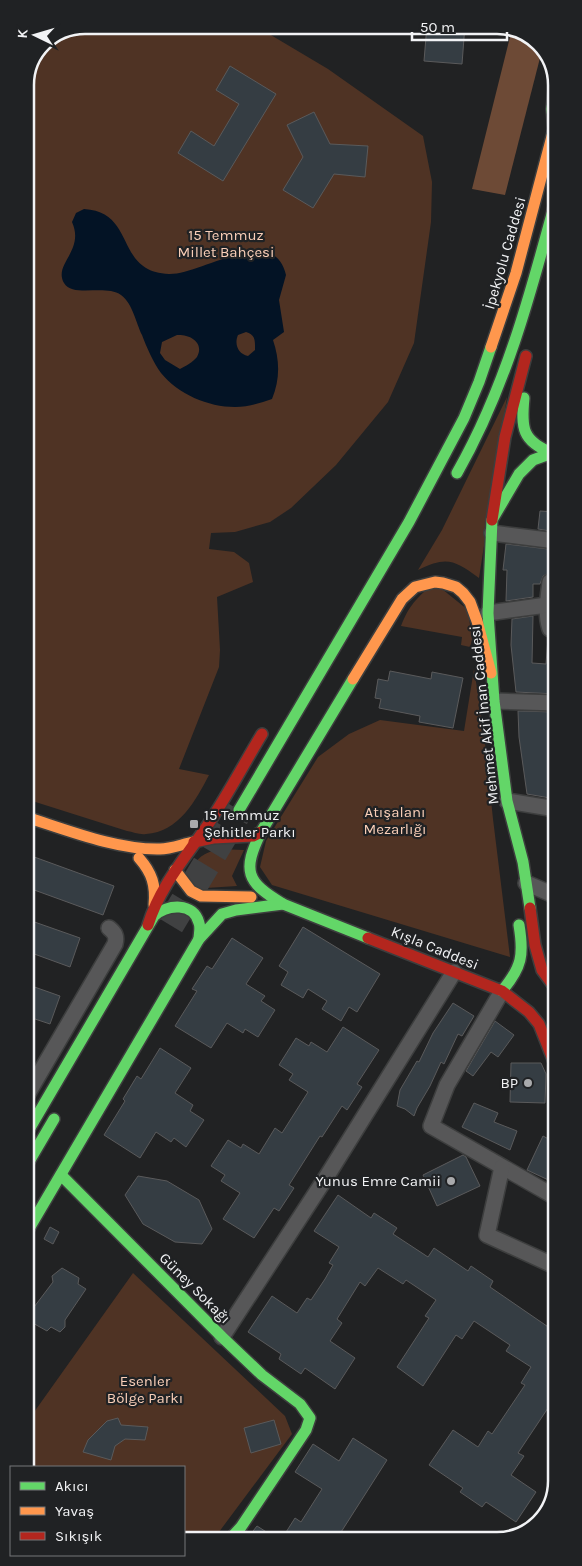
<svg xmlns="http://www.w3.org/2000/svg" width="582" height="1566" viewBox="0 0 582 1566" font-family="Karla,sans-serif">
  <style>
    .green { fill: #4f3324 }
    .forest { fill: #6d4a36 }
    .water { fill: #031325; fill-rule: evenodd }
    .building { fill: #353d43; stroke: #5a5a5b }
    .lines { fill: none; stroke-linecap: round; stroke-linejoin: round }
    .highway-tunnel { stroke: #404142; stroke-width: 28; stroke-dasharray: 28 14; stroke-linecap: butt }
    .street-casing { stroke: #3d3e3e; stroke-width: 18 }
    .fast-casing { stroke: #3d3e3e; stroke-width: 14 }
    .slow-casing { stroke: #3d3e3e; stroke-width: 14 }
    .jam-casing { stroke: #3d3e3e; stroke-width: 14 }
    .street { stroke: #575758; stroke-width: 15 }
    .fast { stroke: #63d668; stroke-width: 11 }
    .slow { stroke: #ff974d; stroke-width: 11 }
    .jam { stroke: #b3261e; stroke-width: 11 }
    .poi-dot { fill: #a9aaac; stroke: #202224; stroke-width: 2 }
    .labels { text-anchor: middle; dominant-baseline: central; stroke-width: 4.5; stroke-linejoin: round; paint-order: stroke }
    .park-label { font-size: 15px; fill: #facfb8; stroke: #202224 }
    .street-label { font-size: 15px; fill: #f2f3f5; stroke: #202224 }
    .poi-label { font-size: 15px; fill: #f2f3f5; stroke: #202224; text-anchor: end }
    .rim { fill: none; stroke: #f2f3f5; stroke-width: 2.5 }
  </style>
  <rect width="100%" height="100%" fill="#212223"/>
  <g class="green">
    <path d="M 85,25 L 254,25 L 328,69 L 423,136 L 432,182 L 431,222 L 414,343 L 388,402 L 336,465 L 291,508 L 270,522 L 235,532 L 211,533 L 209,549 L 234,552 L 249,563 L 253,582 L 217,597 L 220,650 L 219,667 L 179,769 L 209,775 C 196,800 179,832 146,834 C 140,835 133,832 127,831 L 26,799 L 25,82 L 43,42 Z"/>
    <path d="M 507,397 L 479,578 C 454,560 447,556 418,570 L 442,530 Z"/>
    <path d="M 428,588 L 442,589 L 468,610 L 472,640 L 470,647 L 461,645 L 462,637 L 401,626 C 408,608 414,601 428,588 Z"/>
    <polygon points="474,669 484,734 493,819 510,957 272,885 260,867 266,841 318,757 349,734 380,720 464,731"/>
    <path d="M 217,849 L 244,850 L 232,876 L 237,886 L 206,888 L 192,875 C 195,858 201,855 217,849 Z"/>
    <polygon points="133,1273 285,1416 292,1434 213,1540 184,1540 184,1467 27,1467 27,1422"/>
  </g>
  <polygon class="forest" points="512,29 534,38 542,50 505,195 472,189"/>
  <path class="water" d="M 84,209 C 137,212 114,272 169,274 C 202,275 274,222 286,275 L 279,300 L 284,332 L 273,340 C 280,361 280,379 272,399 C 260,403 248,407 235,407 C 208,407 178,394 161,373 C 153,362 147,348 142,335 C 136,323 133,304 121,295 C 105,284 73,298 64,283 C 53,264 85,251 72,222 L 76,213 ZM 246,332 C 256,335 255,341 255,350 L 248,356 C 238,354 234,344 238,335 ZM 177,335 C 189,334 205,342 197,357 C 193,362 186,366 180,369 L 165,360 L 160,353 L 162,342 Z"/>
  <g class="building">
    <polygon points="427,25 465,25 462,64 424,61"/>
    <polygon points="230,66 276,94 223,181 178,153 191,131 214,146 239,104 216,90"/>
    <polygon points="314,112 330,144 368,146 365,177 334,174 313,208 283,190 303,157 287,125"/>
    <polygon points="540,511 556,512 556,532 538,529"/>
    <polygon points="506,544 556,550 556,570 543,576 540,584 533,584 533,597 506,601 507,570 503,570"/>
    <polygon points="533,616 532,663 546,664 548,638 556,640 556,694 516,692 511,645 512,619"/>
    <polygon points="390,671 431,679 432,672 463,678 453,728 419,722 420,716 379,708 381,699 375,698 378,679 388,681"/>
    <polygon points="518,711 556,712 553,771 556,771 556,799 527,794 519,737"/>
    <polygon points="26,854 114,886 103,915 26,887"/>
    <polygon points="26,919 80,938 70,967 26,951"/>
    <polygon points="303,927 380,974 357,1012 349,1007 341,1021 322,1009 327,1001 308,989 303,998 281,985 288,972 279,966"/>
    <polygon points="232,938 263,958 246,984 265,996 261,1001 275,1010 258,1037 245,1029 243,1033 227,1023 211,1048 175,1026 197,991 192,989 207,966 212,969"/>
    <polygon points="26,984 60,996 50,1024 26,1016"/>
    <polygon points="453,1003 474,1016 462,1036 458,1034 444,1064 441,1062 430,1086 417,1108 414,1116 405,1109 397,1106 400,1090 417,1061 419,1062 433,1033"/>
    <polygon points="495,1021 514,1035 498,1057 491,1052 473,1076 466,1071"/>
    <polygon points="343,1027 379,1050 357,1084 362,1087 347,1110 342,1106 322,1137 320,1136 289,1185 294,1188 279,1211 274,1208 254,1238 223,1219 240,1193 221,1181 225,1175 211,1166 228,1140 241,1148 243,1144 259,1154 275,1128 282,1133 308,1092 289,1080 293,1074 279,1065 296,1038 309,1046 311,1042 327,1052"/>
    <polygon points="160,1048 191,1068 175,1093 193,1105 190,1111 204,1120 186,1147 174,1138 171,1142 156,1132 140,1158 104,1135 125,1101 123,1099 137,1076 141,1079"/>
    <polygon points="511,1063 541,1063 546,1074 545,1103 510,1102"/>
    <polygon points="474,1103 498,1113 494,1122 517,1131 510,1150 462,1127"/>
    <polygon points="543,1136 556,1143 557,1184 527,1170"/>
    <polygon points="463,1155 466,1157 480,1186 437,1206 423,1175"/>
    <polygon points="138,1176 167,1181 199,1200 212,1229 202,1244 175,1242 143,1224 125,1195"/>
    <polygon points="338,1195 371,1218 374,1213 397,1228 393,1234 428,1257 434,1248 468,1271 471,1266 493,1281 490,1287 557,1333 557,1406 552,1402 518,1453 524,1456 511,1475 536,1492 516,1522 486,1502 482,1507 460,1492 463,1488 429,1465 453,1430 478,1447 488,1431 492,1434 525,1385 521,1383 531,1367 506,1351 510,1345 474,1321 462,1339 456,1335 423,1386 397,1367 429,1318 425,1316 436,1300 406,1280 403,1284 378,1268 365,1286 360,1282 337,1319 342,1323 330,1341 355,1358 335,1389 305,1368 301,1374 279,1359 281,1354 248,1332 272,1296 297,1313 307,1298 311,1300 325,1279 333,1265 329,1263 339,1247 314,1231"/>
    <polygon points="50,1227 59,1232 53,1244 44,1239"/>
    <polygon points="62,1268 79,1278 78,1284 86,1289 65,1320 65,1327 60,1332 51,1327 47,1331 31,1322 28,1315 53,1282 52,1276"/>
    <polygon points="118,1418 121,1425 148,1427 145,1440 125,1439 115,1446 111,1460 83,1452 88,1440 107,1421"/>
    <polygon points="274,1420 281,1444 251,1453 244,1428"/>
    <polygon points="353,1438 387,1460 336,1540 281,1540 295,1518 301,1522 322,1489 295,1472 313,1444 339,1461"/>
    <polygon points="257,1526 279,1540 246,1540"/>
  </g>
  <g class="lines">
    <polyline class="highway-tunnel" points="170,925 239,810"/>
    <defs>
      <g id="street">
        <polyline points="492,533 556,541"/>
        <path d="M 556,579 L 550,582 C 548,598 545,614 550,629 L 556,631"/>
        <polyline points="488,613 547,605"/>
        <polyline points="494,701 556,703"/>
        <polyline points="507,801 556,809"/>
        <polyline points="526,883 556,896"/>
        <polyline points="502,991 447,1085 431,1126 557,1198"/>
        <path d="M 27,1095 L 115,944 C 117,936 115,933 109,928"/>
        <polyline points="502,1167 487,1235 557,1267"/>
        <polyline points="222,1337 327,1176 454,972"/>
      </g>
      <g id="fast">
        <polyline points="554,131 552,109 555,81"/>
        <path d="M 524,398 C 521,428 522,441 552,453"/>
        <path d="M 457,473 C 505,389 530,296 555,203"/>
        <path d="M 353,679 L 261,832 C 242,871 246,882 283,904 L 368,938"/>
        <polyline points="239,810 409,522 464,418 479,382 491,347"/>
        <polyline points="530,908 523,862 507,801 494,701 488,613 492,520 519,474 533,460 552,453 555,454"/>
        <path d="M 502,991 C 522,967 524,955 519,925"/>
        <path d="M 27,1133 L 154,916 C 167,904 194,902 199,923 C 201,928 199,934 199,939"/>
        <polyline points="27,1165 54,1119"/>
        <polyline points="61,1175 222,1337 262,1375 300,1404 310,1418 306,1430 241,1527 229,1540"/>
        <polyline points="27,1232 199,939 222,914 236,910 283,904"/>
      </g>
      <g id="slow">
        <polyline points="491,347 516,273 555,125"/>
        <polyline points="353,679 402,599 415,587 435,582 443,583 456,587 463,593 470,602 477,621 491,673"/>
        <path d="M 26,817 C 67,830 117,850 160,849 C 171,849 183,844 194,842"/>
        <path d="M 139,858 C 152,873 156,885 154,905"/>
        <polyline points="175,870 191,891 201,896 251,897"/>
      </g>
      <g id="jam">
        <polyline points="492,520 505,437 526,356"/>
        <polyline points="194,842 213,838 253,836 261,832"/>
        <polyline points="530,908 535,945 542,970 556,989"/>
        <path d="M 148,925 C 160,886 186,857 209,823 C 228,794 244,764 262,734"/>
        <polyline points="368,938 502,991 529,1012 539,1024 556,1067"/>
      </g>
    </defs>
    <use href="#street" class="street-casing"/>
    <use href="#fast" class="fast-casing"/>
    <use href="#slow" class="slow-casing"/>
    <use href="#jam" class="jam-casing"/>
    <use href="#street" class="street"/>
    <use href="#fast" class="fast"/>
    <use href="#slow" class="slow"/>
    <use href="#jam" class="jam"/>
  </g>
  <g class="poi-dot">
    <rect x="189" y="819" width="10" height="10" rx="2.5"/>
    <circle cx="528" cy="1083" r="5"/>
    <circle cx="451" cy="1181" r="5"/>
  </g>
  <g class="labels">
    <g class="park-label">
      <text x="226" y="235">15 Temmuz<tspan x="226" dy="17">Millet Bahçesi</tspan></text>
      <text x="395" y="812">Atışalanı<tspan x="395" dy="17">Mezarlığı</tspan></text>
      <text x="145" y="1381">Esenler<tspan x="145" dy="17">Bölge Parkı</tspan></text>
    </g>
    <g class="street-label">
      <text transform="translate(505 253) rotate(-74)">İpekyolu Caddesi</text>
      <text transform="translate(484 715) rotate(-96)">Mehmet Akif İnan Caddesi</text>
      <text transform="translate(435 948) rotate(22)">Kışla Caddesi</text>
      <text transform="translate(195 1288) rotate(45)">Güney Sokağı</text>
    </g>
    <g class="poi-label">
      <text x="204" y="815" text-anchor="start">15 Temmuz<tspan x="204" dy="17">Şehitler Parkı</tspan></text>
      <text x="518" y="1083">BP</text>
      <text x="441" y="1181">Yunus Emre Camii</text>
    </g>
  </g>
  <path d="M0 0H582V1566H0ZM85 34H497A51 51 0 0 1 548 85V1481A51 51 0 0 1 497 1532H85A51 51 0 0 1 34 1481V85A51 51 0 0 1 85 34Z" fill="#202224" fill-rule="evenodd"/>
  <path class="rim" d="M85 34H497A51 51 0 0 1 548 85V1481A51 51 0 0 1 497 1532H85A51 51 0 0 1 34 1481V85A51 51 0 0 1 85 34Z"/>
  <rect x="10" y="1466" width="175" height="90" fill="#202224" stroke="#747678"/>
  <rect x="20" y="1482" width="25" height="8" fill="#63d668" stroke="#747678"/>
  <text x="55" y="1491" font-size="15" fill="#f2f3f5">Akıcı</text>
  <rect x="20" y="1507" width="25" height="8" fill="#ff974d" stroke="#747678"/>
  <text x="55" y="1516" font-size="15" fill="#f2f3f5">Yavaş</text>
  <rect x="20" y="1532" width="25" height="8" fill="#b3261e" stroke="#747678"/>
  <text x="55" y="1541" font-size="15" fill="#f2f3f5">Sıkışık</text>
  <g transform="translate(35 35) rotate(275)" stroke="#202224" stroke-width="4" paint-order="stroke">
  <path d="M0-4L9 19L0 12L-9 19Z" fill="#f2f3f5"/>
  <text y="-8" font-size="14" font-weight="bold" text-anchor="middle" fill="#f2f3f5">K</text>
  </g>
  <path d="M412 32v8h95v-8" fill="none" stroke="#f2f3f5" stroke-width="2.5"/>
  <text x="420" y="32" font-size="15" fill="#f2f3f5" stroke="#202224" stroke-width="4" paint-order="stroke">50 m</text>
</svg>
